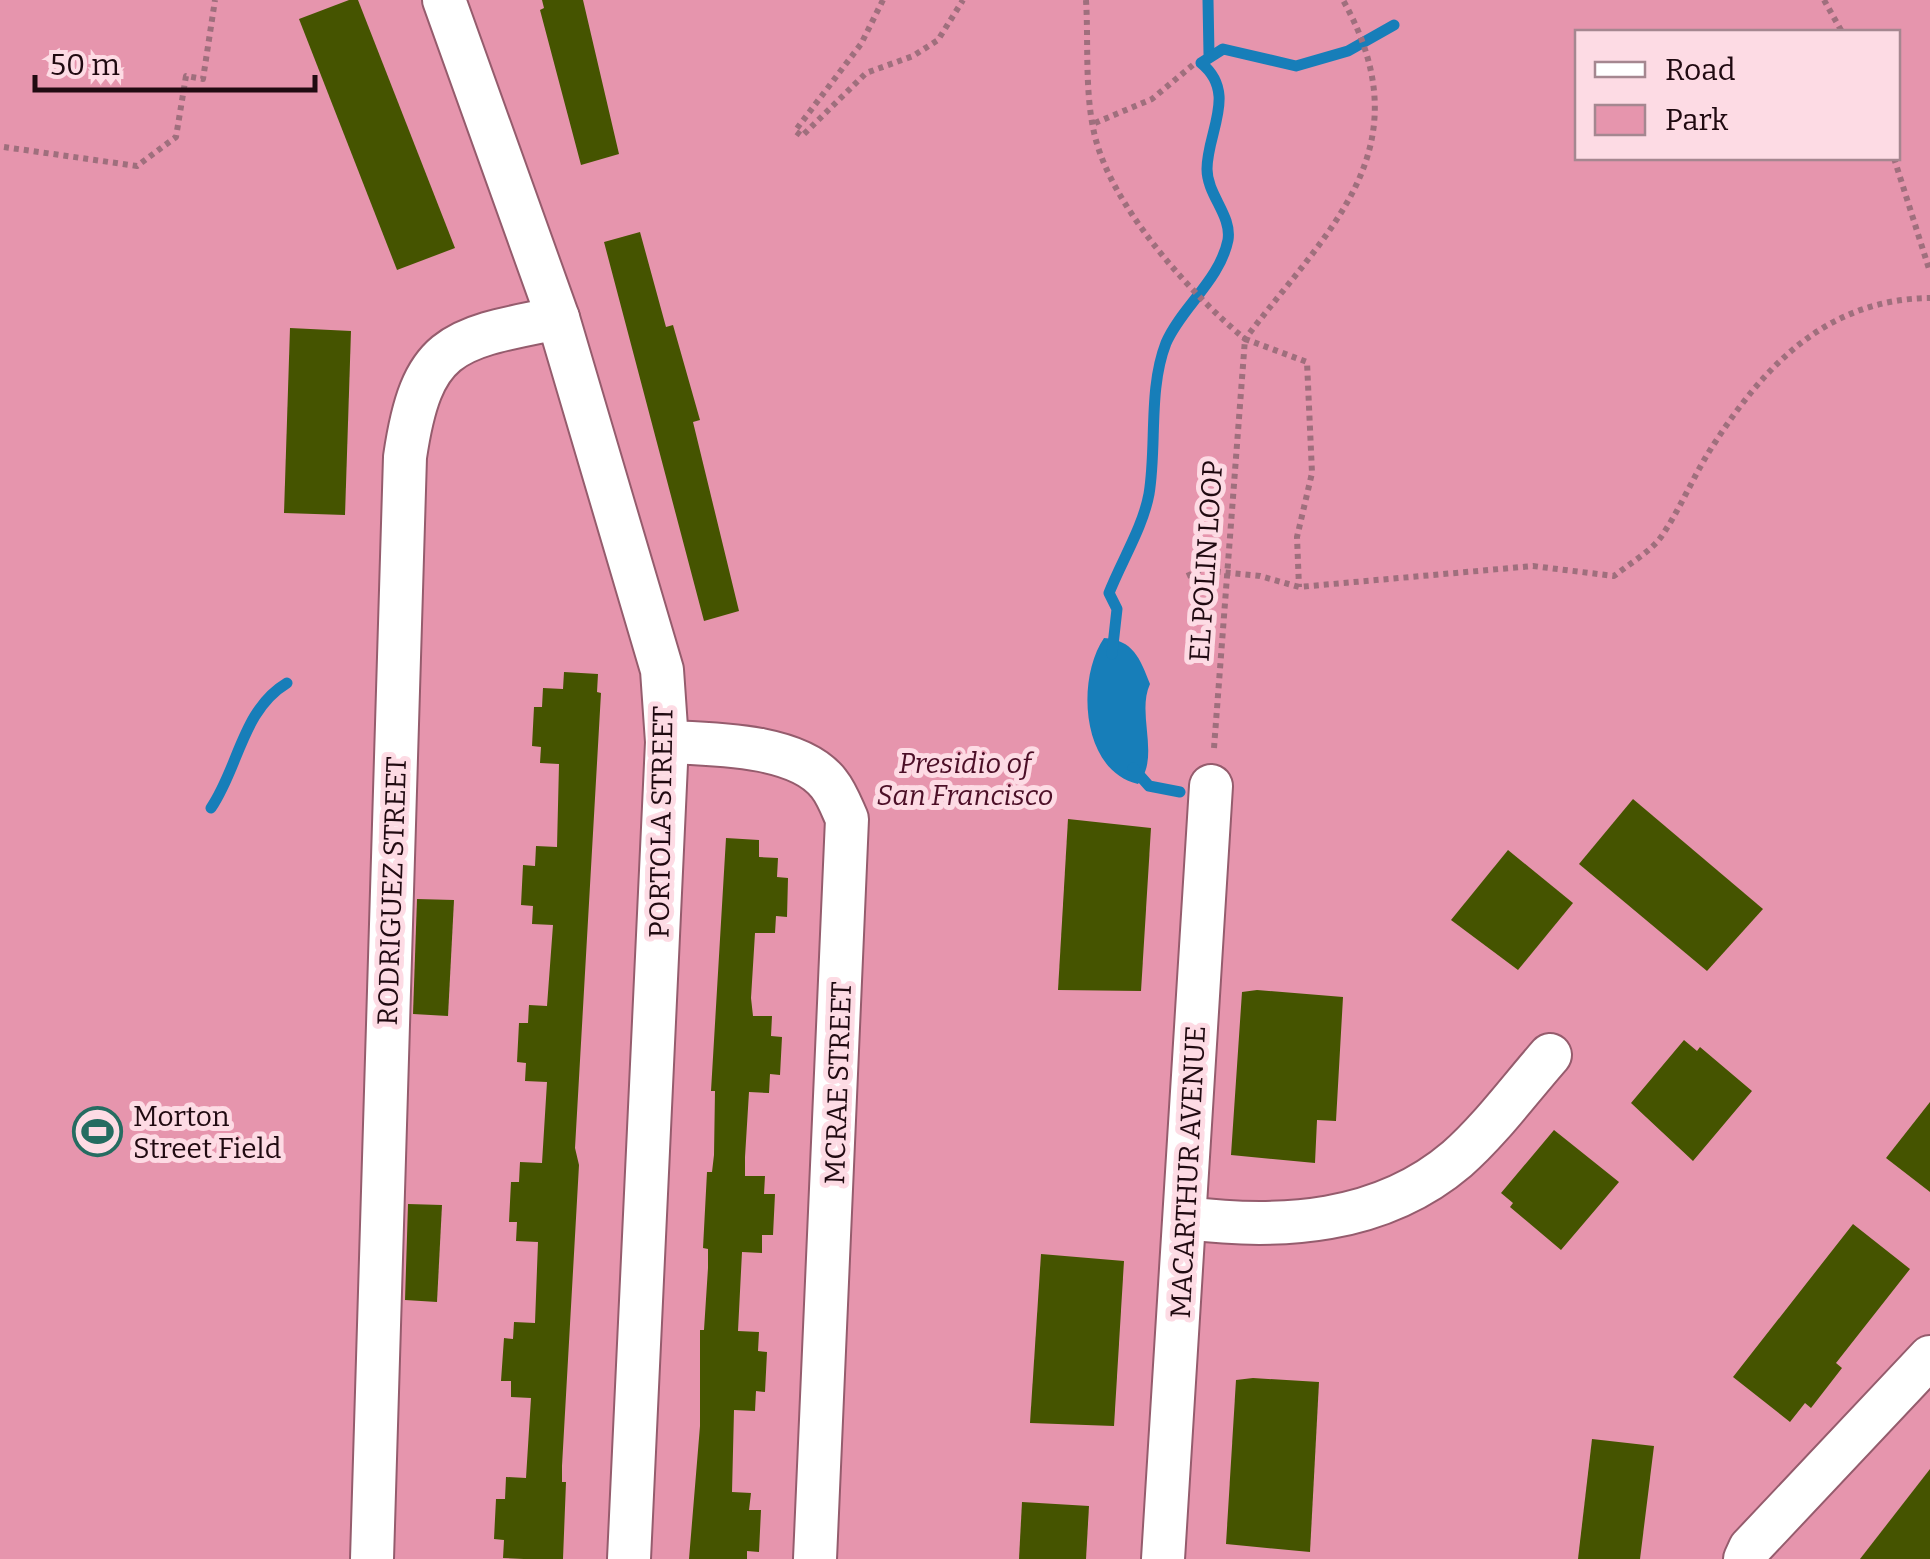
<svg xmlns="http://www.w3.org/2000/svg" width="1930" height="1559" viewBox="0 0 1930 1559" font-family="Bitter,serif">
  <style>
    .green { fill: #e695ad; fill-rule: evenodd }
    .water { fill: #177eb9 }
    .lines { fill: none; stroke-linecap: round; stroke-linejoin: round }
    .stream { stroke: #177eb9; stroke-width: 11 }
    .building { fill: #455400 }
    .minor-casing { stroke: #955c6d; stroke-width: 46 }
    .path { stroke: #9f6f7d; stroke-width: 6; stroke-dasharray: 5 5; stroke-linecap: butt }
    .minor { stroke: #fff; stroke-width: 42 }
    .labels { text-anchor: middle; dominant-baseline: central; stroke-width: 10; stroke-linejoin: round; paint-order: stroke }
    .street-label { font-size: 28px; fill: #200a11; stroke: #fddbe4 }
    .park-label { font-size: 28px; font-style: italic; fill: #4c0f27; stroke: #fddbe4 }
    .poi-label { font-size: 28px; fill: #200a11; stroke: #fddbe4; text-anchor: start }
  </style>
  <rect width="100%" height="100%" fill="#f1b0c2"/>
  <path class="green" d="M 0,0 L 1930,0 L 1930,1559 L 0,1559 ZM 1578,32 L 1898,32 L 1898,158 L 1578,158 Z"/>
  <path class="water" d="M 1104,638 C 1133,640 1140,658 1150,684 C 1136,714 1161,757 1138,784 C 1081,771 1076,679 1104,638 Z"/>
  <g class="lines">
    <g class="stream">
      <polyline points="1208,0 1209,54"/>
      <path d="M 1112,654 L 1117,609 L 1109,593 C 1121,562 1143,527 1149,494 C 1157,446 1148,389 1166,343 C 1181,308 1220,280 1228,240 C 1232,215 1207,195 1207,169 C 1207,132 1238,93 1201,63 L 1223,49 L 1296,66 L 1348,51 L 1394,25"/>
      <polyline points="1133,768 1149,786 1180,792"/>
      <path d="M 211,808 C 239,767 242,710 287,683"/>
    </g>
  </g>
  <g class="building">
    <polygon points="349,0 358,0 455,248 397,270 299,19"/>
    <polygon points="542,0 583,0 619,154 581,165 540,10 544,8"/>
    <polygon points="640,232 666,327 673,325 700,420 693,422 739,611 704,621 604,242"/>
    <polygon points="290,328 351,331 345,515 284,513"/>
    <polygon points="564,672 598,674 597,692 601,693 575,1148 579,1165 562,1466 562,1482 566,1482 563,1559 524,1559 503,1558 504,1540 494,1539 496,1499 505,1499 506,1477 526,1478 531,1398 511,1397 511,1381 501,1381 504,1338 513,1339 514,1322 535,1323 538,1242 516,1241 517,1222 509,1222 511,1182 519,1182 520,1162 542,1163 547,1082 525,1081 526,1063 517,1062 519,1023 528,1023 529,1005 547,1006 553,925 532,924 533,906 521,905 523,865 535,866 536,846 557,847 559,764 540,763 541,747 532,746 534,707 542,707 543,688 563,689"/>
    <polygon points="1633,799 1763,909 1707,971 1579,864"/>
    <polygon points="1068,819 1151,828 1141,991 1058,990"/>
    <polygon points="726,838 759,840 759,857 778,858 777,877 788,878 787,917 776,916 775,933 755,933 751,998 753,1016 772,1016 771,1036 782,1037 780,1075 770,1074 769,1093 749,1092 745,1157 745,1176 765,1176 764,1194 775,1194 773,1235 762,1235 762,1253 742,1252 738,1331 759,1332 758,1351 767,1352 765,1392 756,1391 755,1411 734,1410 732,1492 751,1493 749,1510 761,1510 759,1552 747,1551 747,1559 689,1559 700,1426 700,1330 704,1330 708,1268 708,1249 703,1248 707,1172 712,1172 714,1155 715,1091 711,1091"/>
    <polygon points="1508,850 1573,903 1518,970 1451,920"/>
    <polygon points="417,899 454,900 448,1016 413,1014"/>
    <polygon points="1257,990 1343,997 1336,1121 1317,1120 1315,1163 1231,1155 1242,992"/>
    <polygon points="1684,1040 1697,1051 1700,1047 1752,1091 1693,1161 1631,1103"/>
    <polygon points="1930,1102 1930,1192 1886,1158"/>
    <polygon points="1554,1130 1619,1182 1561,1250 1510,1207 1513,1203 1501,1193"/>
    <polygon points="408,1204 442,1205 437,1302 405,1300"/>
    <polygon points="1853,1224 1910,1269 1836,1363 1842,1368 1811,1408 1805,1403 1790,1422 1733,1377"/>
    <polygon points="1041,1254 1124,1261 1114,1426 1030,1423"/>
    <polygon points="1253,1378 1319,1382 1310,1552 1226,1544 1236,1380"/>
    <polygon points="1592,1439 1654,1446 1640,1559 1578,1559"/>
    <polygon points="1930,1469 1930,1559 1860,1559"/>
    <polygon points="1022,1502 1089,1506 1086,1559 1019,1559"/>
  </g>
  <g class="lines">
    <defs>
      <g id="minor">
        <polyline points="444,0 558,318 662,670 667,742 629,1559"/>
        <path d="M 667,742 C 713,744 799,744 829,784 C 837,794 842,808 847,819 L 815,1559"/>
        <path d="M 1186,1218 C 1280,1230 1381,1224 1457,1159 C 1491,1129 1520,1089 1550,1055"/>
        <path d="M 372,1559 L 405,457 C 422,342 452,339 558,318"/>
        <polyline points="1163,1559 1211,786"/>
        <polyline points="1745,1559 1750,1548 1930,1357"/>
      </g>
    </defs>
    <use href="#minor" class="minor-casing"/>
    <g class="path">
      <polyline points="883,0 861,44 795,131 802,136 866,73 913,56 938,40 963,0"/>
      <path d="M 1086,0 C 1089,48 1083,107 1100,153 C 1123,218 1192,295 1245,339 C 1330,227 1426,149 1343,0"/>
      <polyline points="1824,0 1842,32"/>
      <polyline points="1095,123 1152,99 1194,64"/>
      <polyline points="4,147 137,166 176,137 186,76 203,79 215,0"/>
      <polyline points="1894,158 1930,272"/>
      <path d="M 1187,576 L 1200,570 L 1260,576 L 1299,587 L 1533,566 L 1614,576 C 1629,564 1650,552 1661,537 C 1681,508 1694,474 1714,444 C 1766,363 1829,299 1930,298"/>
      <polyline points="1214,748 1245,339 1307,362 1312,473 1297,537 1299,587"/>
    </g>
    <use href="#minor" class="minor"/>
  </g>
  <defs>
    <symbol id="stadium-ring" viewBox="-11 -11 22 22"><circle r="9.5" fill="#fddbe4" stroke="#256c61" stroke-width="1.5"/><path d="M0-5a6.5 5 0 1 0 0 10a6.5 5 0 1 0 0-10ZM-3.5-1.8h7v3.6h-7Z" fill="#256c61"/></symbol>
  </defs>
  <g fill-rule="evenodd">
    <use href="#stadium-ring" x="70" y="1104" width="55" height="55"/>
  </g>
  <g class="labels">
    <g class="street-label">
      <text transform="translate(1206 561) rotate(-86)">EL POLIN LOOP</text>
      <text transform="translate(661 822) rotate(-89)">PORTOLA STREET</text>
      <text transform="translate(392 891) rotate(-88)">RODRIGUEZ STREET</text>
      <text transform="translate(838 1083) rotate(-88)">MCRAE STREET</text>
      <text transform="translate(1188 1172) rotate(-87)">MACARTHUR AVENUE</text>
    </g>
    <g class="park-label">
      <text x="965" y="763">Presidio of<tspan x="965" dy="32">San Francisco</tspan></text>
    </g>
    <g class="poi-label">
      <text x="133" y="1116">Morton<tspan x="133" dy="32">Street Field</tspan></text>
    </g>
  </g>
  <rect x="1575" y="30" width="325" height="130" fill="#fddbe4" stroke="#a58790" stroke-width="2.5"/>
  <rect x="1595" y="62" width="50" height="15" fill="#ffffff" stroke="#a58790" stroke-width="2.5"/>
  <text x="1665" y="80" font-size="30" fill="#200a11">Road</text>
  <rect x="1595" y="105" width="50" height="30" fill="#e695ad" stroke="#a58790" stroke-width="2.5"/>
  <text x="1665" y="130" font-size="30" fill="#200a11">Park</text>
  <path d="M35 75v15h280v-15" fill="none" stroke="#200a11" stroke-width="5"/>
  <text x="50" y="75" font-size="30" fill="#200a11" stroke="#fddbe4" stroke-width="8" paint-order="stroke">50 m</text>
</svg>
